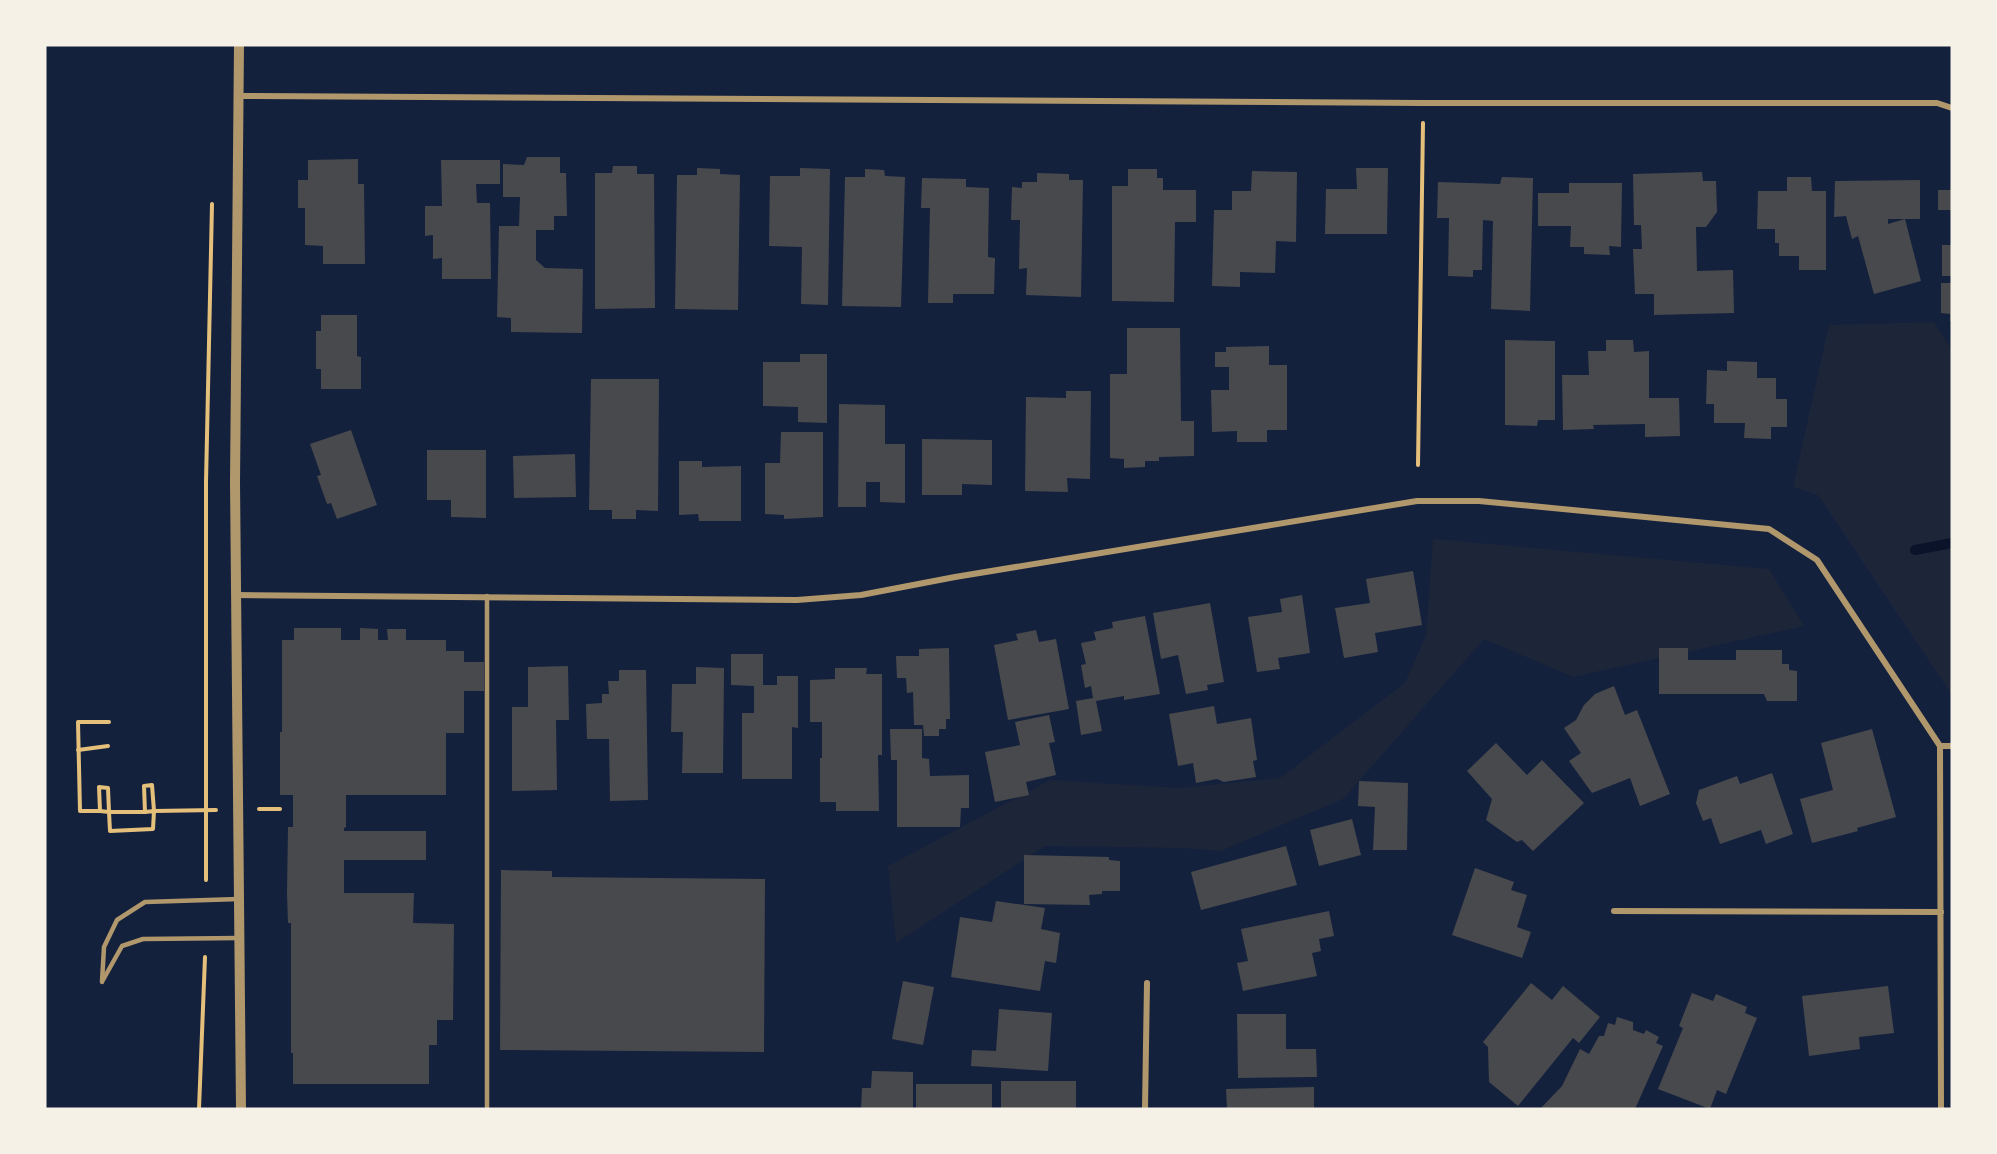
<svg xmlns="http://www.w3.org/2000/svg" width="1997" height="1154" viewBox="0 0 1997 1154" font-family="'PT Sans',sans-serif">
  <style>
    .green { fill: #1d2539 }
    .lines { fill: none; stroke-linecap: round; stroke-linejoin: round }
    .stream { stroke: #0b132b; stroke-width: 10 }
    .building { fill: #48494c }
    .path { stroke: #e5c07b; stroke-width: 4 }
    .service { stroke: #b1986c; stroke-width: 4.5 }
    .minor { stroke: #b1986c; stroke-width: 6 }
    .tertiary { stroke: #b1986c; stroke-width: 10 }
  </style>
  <rect width="100%" height="100%" fill="#14213d"/>
  <g class="green">
    <polygon points="1934,322 1952,350 1952,695 1818,495 1793,487 1829,325"/>
    <polygon points="1433,539 1769,569 1804,626 1573,677 1484,639 1343,799 1221,851 1182,848 1045,846 896,943 888,866 1050,780 1179,788 1280,778 1405,683 1426,635"/>
  </g>
  <g class="lines">
    <polyline class="stream" points="1915,550 1952,543"/>
  </g>
  <g class="building">
    <polygon points="527,157 560,157 560,173 566,173 567,216 554,216 554,230 536,230 536,260 545,268 583,269 582,333 511,332 511,318 497,317 499,226 519,226 520,197 503,197 503,164 524,165"/>
    <polygon points="358,159 358,184 364,184 365,264 323,264 323,246 305,245 305,208 298,208 298,180 308,180 308,160"/>
    <polygon points="441,160 500,160 500,184 476,184 477,203 490,203 491,279 442,279 442,258 433,259 433,235 425,236 425,206 442,206"/>
    <polygon points="613,166 637,166 637,174 654,174 655,308 595,309 595,173 612,173"/>
    <polygon points="697,168 720,169 720,174 740,175 738,310 675,309 677,175 697,175"/>
    <polygon points="800,168 830,169 828,305 801,304 802,247 769,246 770,176 800,176"/>
    <polygon points="1356,168 1388,168 1387,234 1325,234 1326,189 1357,189"/>
    <polygon points="865,169 884,170 885,176 905,177 901,307 842,306 845,177 865,177"/>
    <polygon points="1128,169 1157,169 1157,178 1163,178 1163,190 1196,190 1196,222 1175,222 1174,302 1112,301 1112,186 1128,186"/>
    <polygon points="1252,171 1297,172 1296,242 1276,241 1275,273 1240,272 1240,287 1212,286 1214,210 1232,210 1232,191 1251,191"/>
    <polygon points="1702,172 1703,181 1716,181 1717,212 1706,227 1696,227 1697,271 1733,270 1734,313 1654,315 1654,294 1635,294 1633,249 1642,249 1641,225 1634,225 1633,174"/>
    <polygon points="1037,173 1069,174 1069,180 1083,180 1081,297 1026,295 1027,268 1019,269 1020,220 1011,220 1012,187 1022,188 1022,182 1037,182"/>
    <polygon points="1502,177 1533,178 1530,311 1491,309 1493,221 1483,220 1482,270 1473,270 1473,277 1448,276 1449,218 1437,218 1438,182 1500,184"/>
    <polygon points="1787,177 1811,177 1812,191 1826,191 1826,270 1799,270 1799,256 1779,256 1779,243 1775,243 1775,229 1757,229 1758,191 1787,191"/>
    <polygon points="922,178 966,179 966,187 989,188 988,257 995,258 994,294 953,294 953,303 928,303 930,208 921,208"/>
    <polygon points="1920,180 1920,219 1888,219 1888,224 1905,219 1921,281 1874,294 1858,236 1852,239 1846,216 1834,217 1835,181"/>
    <polygon points="1569,183 1622,183 1621,247 1609,246 1610,255 1584,254 1584,247 1570,247 1571,226 1538,226 1538,193 1569,193"/>
    <rect x="1938" y="190" width="14" height="20"/>
    <rect x="1942" y="245" width="10" height="31"/>
    <polygon points="1941,283 1952,283 1952,321 1950,321 1950,314 1941,313"/>
    <polygon points="321,315 357,315 357,356 361,357 361,389 321,389 321,369 316,369 316,331 321,331"/>
    <polygon points="1127,328 1180,328 1181,421 1194,421 1194,456 1159,457 1159,461 1145,461 1145,467 1124,468 1124,459 1110,458 1110,374 1127,374"/>
    <polygon points="1505,340 1555,341 1555,420 1538,420 1537,426 1505,425"/>
    <polygon points="1606,340 1633,340 1634,352 1649,351 1649,398 1679,398 1680,436 1645,437 1645,424 1593,425 1594,429 1563,430 1562,375 1589,375 1588,351 1606,351"/>
    <polygon points="1269,346 1269,365 1287,365 1287,430 1267,430 1267,442 1237,442 1237,431 1212,432 1211,390 1229,390 1229,367 1215,367 1215,352 1226,352 1226,347"/>
    <polygon points="800,354 827,354 827,423 798,422 798,407 763,406 763,362 800,362"/>
    <polygon points="1727,361 1757,362 1757,378 1776,378 1776,399 1787,399 1787,427 1771,427 1771,439 1744,438 1745,423 1714,423 1714,404 1706,404 1707,370 1727,371"/>
    <polygon points="591,379 659,379 658,511 636,510 636,519 612,519 612,510 589,510"/>
    <polygon points="1066,391 1091,391 1090,479 1067,478 1068,492 1025,491 1026,397 1066,398"/>
    <polygon points="839,404 885,405 885,444 905,444 905,503 880,502 880,482 866,482 866,507 838,507"/>
    <polygon points="351,430 377,505 337,519 331,503 327,504 317,476 321,475 310,444"/>
    <polygon points="781,432 823,432 823,517 784,519 784,515 765,514 765,463 780,463"/>
    <polygon points="922,439 992,440 992,485 962,484 962,495 922,495"/>
    <polygon points="427,450 486,450 486,518 451,517 451,500 427,500"/>
    <polygon points="575,454 576,497 514,498 513,456"/>
    <polygon points="679,461 702,461 702,467 741,466 741,521 699,521 698,514 679,515"/>
    <polygon points="1413,571 1422,625 1375,633 1378,652 1344,658 1335,608 1370,603 1366,579"/>
    <polygon points="1302,595 1310,653 1278,658 1280,669 1257,672 1248,617 1282,612 1280,599"/>
    <polygon points="1210,603 1224,682 1207,685 1208,690 1186,694 1178,655 1161,659 1153,613"/>
    <polygon points="1145,616 1160,694 1124,700 1124,696 1096,701 1102,731 1081,735 1076,701 1093,698 1091,686 1085,688 1081,665 1086,664 1081,643 1096,640 1094,632 1113,628 1112,622"/>
    <polygon points="294,628 341,628 341,640 360,640 360,628 378,629 378,640 388,640 387,629 406,629 406,640 446,640 446,651 464,651 464,662 484,662 484,691 464,691 464,733 446,733 446,795 346,795 346,827 344,828 344,831 426,831 426,860 344,860 344,893 414,893 413,923 454,924 453,1020 437,1020 437,1045 429,1045 429,1084 293,1084 293,1053 291,1053 291,923 288,923 287,893 288,827 293,827 293,795 280,795 280,732 282,732 282,640 294,640"/>
    <polygon points="1036,630 1039,642 1056,639 1069,709 1008,720 994,645 1018,640 1016,634"/>
    <polygon points="949,648 950,719 946,719 946,729 939,729 939,736 924,736 923,725 914,725 913,692 907,693 906,678 897,678 896,656 919,656 919,649"/>
    <polygon points="1659,648 1688,648 1688,660 1736,660 1736,650 1782,650 1782,664 1789,664 1789,670 1797,671 1797,701 1767,701 1764,694 1659,694"/>
    <polygon points="731,654 763,654 763,685 777,685 777,676 798,676 798,728 792,727 792,779 742,779 742,713 754,713 754,686 731,685"/>
    <polygon points="568,666 569,720 556,720 557,790 512,791 512,707 528,707 528,667"/>
    <polygon points="696,667 724,668 723,773 682,773 683,732 671,732 672,684 696,684"/>
    <polygon points="835,668 867,668 866,674 882,674 882,755 878,755 879,811 836,811 836,802 820,802 820,758 822,758 822,722 810,722 810,680 835,679"/>
    <polygon points="619,670 646,670 648,800 610,801 609,739 587,739 586,704 602,703 602,694 609,694 608,681 619,681"/>
    <polygon points="1614,686 1625,715 1637,710 1670,794 1640,806 1630,778 1592,793 1569,761 1581,753 1564,728 1576,720 1584,705 1595,694"/>
    <polygon points="1214,706 1217,724 1251,718 1257,760 1253,761 1256,777 1224,782 1217,779 1196,783 1193,763 1178,766 1169,714"/>
    <polygon points="1049,715 1055,742 1049,743 1056,775 1026,782 1029,795 995,802 985,752 1020,745 1015,722"/>
    <polygon points="890,729 922,729 922,758 929,759 930,776 969,775 969,808 961,808 960,827 897,827 897,760 891,760"/>
    <polygon points="1872,729 1896,817 1857,828 1858,831 1812,843 1800,799 1833,790 1821,743"/>
    <polygon points="1496,743 1527,775 1542,760 1584,803 1533,851 1522,840 1517,842 1486,820 1492,799 1467,771"/>
    <polygon points="1772,773 1793,834 1766,844 1761,830 1720,844 1711,818 1703,821 1696,803 1699,790 1737,776 1740,784"/>
    <polygon points="1359,781 1408,783 1407,850 1373,850 1375,807 1358,806"/>
    <polygon points="1352,819 1361,855 1319,866 1310,830"/>
    <polygon points="1286,846 1297,885 1201,910 1191,872"/>
    <polygon points="1024,855 1109,857 1109,860 1120,861 1120,891 1102,891 1102,894 1089,895 1090,905 1024,904"/>
    <polygon points="1475,868 1514,882 1511,890 1527,895 1517,927 1531,932 1522,958 1452,935"/>
    <polygon points="501,870 552,871 552,877 765,879 764,1052 500,1050"/>
    <polygon points="996,901 1045,908 1041,929 1060,933 1056,963 1045,961 1040,991 951,977 960,917 992,922"/>
    <polygon points="1329,911 1334,936 1319,939 1321,951 1312,953 1317,976 1243,991 1237,963 1248,961 1241,929"/>
    <polygon points="903,981 934,987 923,1045 892,1039"/>
    <polygon points="1531,983 1552,1000 1563,986 1600,1017 1579,1043 1573,1038 1518,1106 1489,1082 1488,1047 1483,1042"/>
    <polygon points="1888,986 1894,1033 1859,1037 1860,1049 1809,1056 1802,996"/>
    <polygon points="1692,993 1713,1001 1716,994 1747,1007 1745,1013 1757,1018 1726,1094 1717,1090 1710,1109 1658,1089 1683,1028 1679,1026"/>
    <polygon points="999,1009 1052,1013 1048,1071 971,1066 972,1050 996,1051"/>
    <polygon points="1237,1014 1286,1014 1286,1049 1316,1049 1317,1077 1238,1078"/>
    <polygon points="1617,1017 1633,1022 1633,1030 1644,1034 1646,1030 1659,1037 1656,1043 1663,1046 1635,1109 1540,1109 1562,1086 1580,1049 1589,1054 1599,1036 1604,1036 1608,1023 1615,1025"/>
    <polygon points="872,1071 913,1072 913,1109 861,1109 862,1088 871,1088"/>
    <rect x="1001" y="1081" width="75" height="28"/>
    <rect x="916" y="1084" width="76" height="25"/>
    <polygon points="1314,1087 1314,1109 1227,1109 1226,1089"/>
  </g>
  <g class="lines">
    <g class="path">
      <polyline points="1418,465 1423,123"/>
      <polyline points="109,722 78,722 80,811 100,811 99,787 108,788 109,812 145,812 144,786 152,785 154,811 216,810"/>
      <polyline points="78,750 108,746"/>
      <polyline points="259,809 280,809"/>
      <polyline points="100,811 109,812 110,831 153,829 154,811 145,812"/>
      <polyline points="206,880 206,482 212,204"/>
      <polyline points="199,1109 205,957"/>
    </g>
    <g class="service">
      <polyline points="103,980 122,946 143,939 239,938"/>
      <polyline points="102,982 104,947 117,920 145,902 239,899"/>
      <polyline points="487,1109 487,596"/>
    </g>
    <g class="minor">
      <polyline points="238,96 1423,103 1937,103 1952,108"/>
      <polyline points="236,595 797,600 861,595 955,577 1417,501 1479,501 1769,529 1817,560 1940,746 1941,1109"/>
      <polyline points="1940,746 1952,746"/>
      <polyline points="1614,911 1941,912"/>
      <polyline points="1145,1109 1147,983"/>
    </g>
    <polyline class="tertiary" points="239,45 235,482 241,1109"/>
  </g>
  <rect width="1997" height="1154" fill="none" stroke="#f6f1e7" stroke-width="93"/>
</svg>
